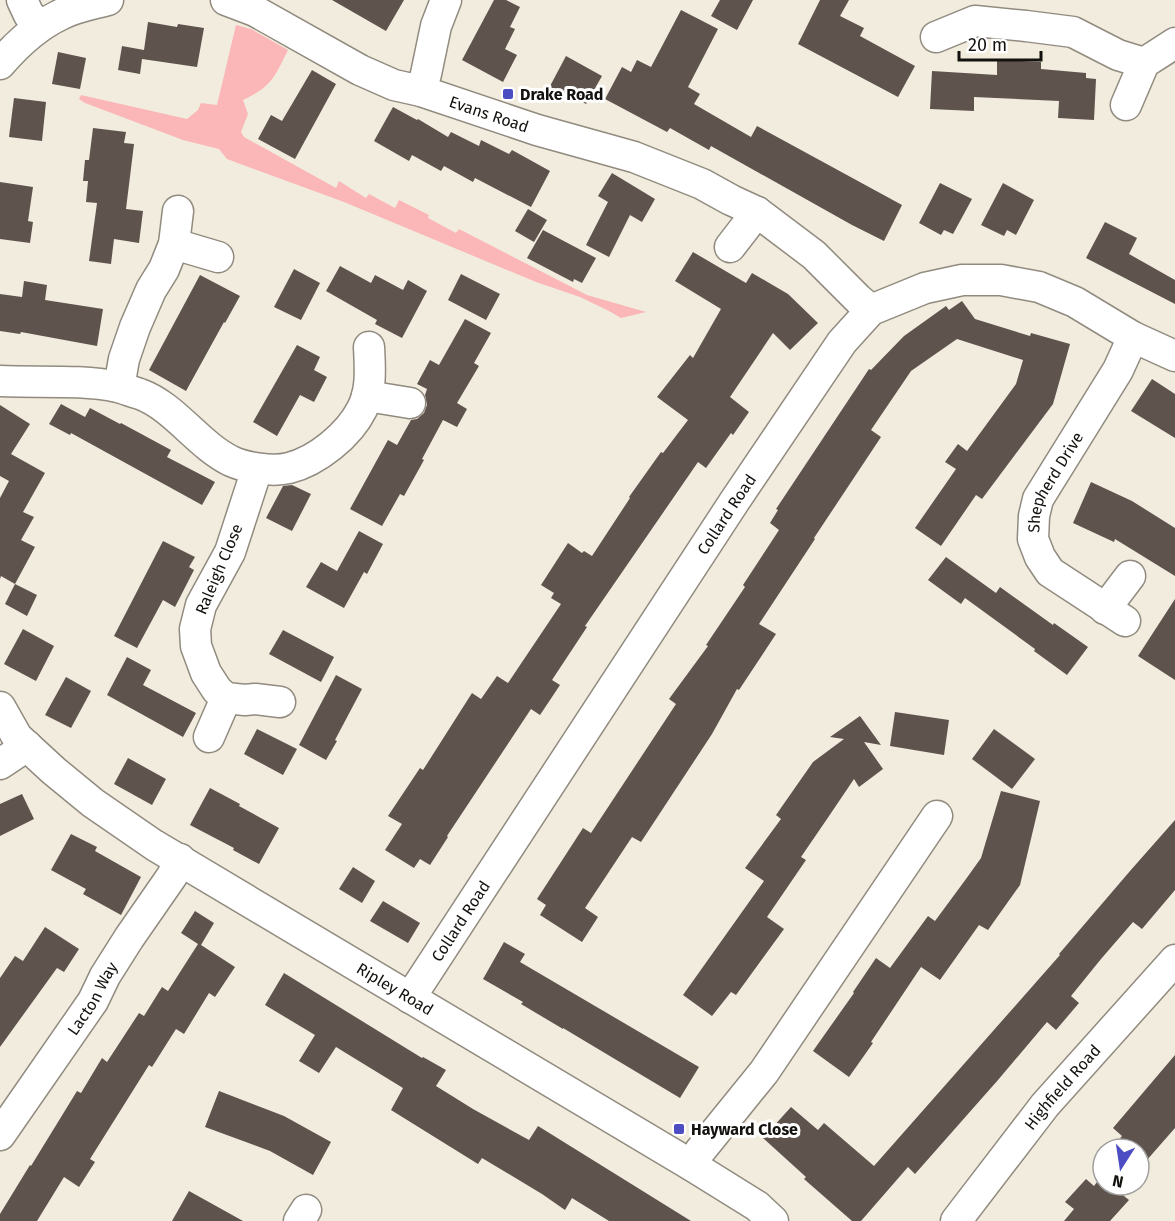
<svg xmlns="http://www.w3.org/2000/svg" width="1175" height="1221" viewBox="0 0 1175 1221" font-family="'Fira Sans',sans-serif">
  <style>
    .grass { fill: #fbb6b7 }
    .building { fill: #5f534d }
    .lines { fill: none; stroke-linecap: round; stroke-linejoin: round }
    .minor-casing { stroke: #918b7f; stroke-width: 33 }
    .minor { stroke: #fff; stroke-width: 30 }
    .poi-dot { fill: #4d4dc3; stroke: #fff; stroke-width: 2 }
    .labels { text-anchor: middle; dominant-baseline: central; stroke-width: 6; stroke-linejoin: round; paint-order: stroke }
    .poi-label { font-size: 16px; font-weight: bold; fill: #14120e; stroke: #fff; text-anchor: start }
    .street-label { font-size: 16px; fill: #14120e; stroke: #fff }
  </style>
  <rect width="100%" height="100%" fill="#f2ecdf"/>
  <path class="grass" d="M 236,25 L 251,29 L 288,50 C 274,78 272,86 243,100 L 248,114 L 241,132 L 244,137 L 336,188 L 339,181 L 366,198 L 369,194 L 395,208 L 399,200 L 429,215 L 428,218 L 456,233 L 459,229 L 587,295 L 646,312 L 621,318 L 609,311 L 580,297 L 536,282 L 344,202 L 227,159 L 219,149 L 183,140 L 85,103 L 79,99 L 81,95 L 187,119 L 198,110 L 201,103 L 217,105 Z"/>
  <g class="building">
    <polygon points="332,0 404,0 386,31"/>
    <polygon points="494,0 506,0 520,7 510,27 515,29 505,49 517,55 503,82 462,60"/>
    <polygon points="720,0 753,0 737,30 711,16"/>
    <polygon points="820,0 849,0 840,16 864,28 860,36 915,66 898,97 798,44"/>
    <polygon points="681,10 718,29 688,87 700,94 694,104 751,137 757,126 902,205 884,241 852,225 711,146 709,150 670,128 667,132 605,99 622,67 631,72 637,60 651,67"/>
    <polygon points="148,22 177,27 178,24 204,28 197,67 142,59 140,74 118,70 122,46 144,50"/>
    <polygon points="58,52 86,58 80,89 52,84"/>
    <polygon points="566,56 602,76 586,104 573,96 571,100 549,88"/>
    <polygon points="997,60 1041,62 1041,69 1086,73 1086,78 1096,79 1094,120 1058,118 1059,101 974,97 974,111 930,109 932,71 997,75"/>
    <polygon points="312,70 336,84 295,159 258,139 271,115 282,121"/>
    <polygon points="14,98 46,102 42,141 9,137"/>
    <polygon points="393,107 417,120 418,119 448,137 451,132 479,146 481,140 509,154 512,150 550,171 531,207 475,178 473,182 444,166 441,171 412,155 409,161 374,141"/>
    <polygon points="93,128 126,132 124,143 134,144 126,209 143,211 139,243 114,239 111,264 89,261 97,203 86,202 88,181 83,181 85,160 89,160"/>
    <polygon points="612,173 655,199 642,222 630,215 609,257 586,245 608,202 598,196"/>
    <polygon points="0,182 33,187 28,221 33,222 30,243 0,239"/>
    <polygon points="940,183 972,199 953,234 944,230 941,235 919,223"/>
    <polygon points="1003,183 1034,200 1016,235 1007,230 1004,236 981,225"/>
    <polygon points="528,209 547,220 534,242 515,231"/>
    <polygon points="1105,222 1137,238 1129,254 1175,280 1175,304 1086,258"/>
    <polygon points="543,230 596,258 582,283 574,279 573,282 527,258"/>
    <polygon points="693,252 746,283 752,273 788,294 818,323 790,350 773,333 730,397 749,412 733,435 731,433 706,468 698,462 585,626 587,627 552,680 560,685 540,715 531,709 447,836 448,837 430,865 420,859 414,868 385,850 402,824 388,816 420,768 423,770 472,693 481,699 497,676 508,683 561,604 551,598 554,593 541,585 568,543 582,553 584,551 592,556 630,498 629,497 661,452 663,453 688,420 657,397 690,355 693,358 721,309 675,281"/>
    <polygon points="340,266 371,283 375,275 403,290 408,280 427,291 402,338 375,324 377,320 326,291"/>
    <polygon points="294,269 320,283 301,320 274,307"/>
    <polygon points="461,274 500,294 486,320 448,300"/>
    <polygon points="200,275 240,296 225,323 224,322 186,391 149,370"/>
    <polygon points="24,281 47,285 45,300 103,309 97,346 21,332 20,334 0,331 0,294 22,297"/>
    <polygon points="962,301 975,319 1030,336 1031,333 1070,344 1053,404 982,499 976,495 941,546 915,528 956,469 945,462 958,444 967,451 1016,384 1023,360 957,339 911,371 871,430 881,437 814,538 815,539 759,624 776,634 739,690 737,689 712,734 641,842 632,837 585,908 598,917 582,942 540,915 546,905 537,899 583,828 591,833 676,704 669,699 708,646 706,645 745,587 743,585 779,530 770,523 778,510 776,509 869,369 871,370 904,336 946,306 949,310"/>
    <polygon points="465,319 491,333 474,363 479,366 457,403 467,409 457,427 443,420 422,459 424,460 404,496 400,494 382,526 350,509 388,440 397,445 411,420 417,419 424,413 427,405 425,395 427,389 417,384 430,360 439,365"/>
    <polygon points="297,345 320,357 314,370 327,377 314,402 300,395 277,436 253,422"/>
    <polygon points="1152,379 1175,394 1175,438 1131,411"/>
    <polygon points="61,404 85,417 90,408 120,424 121,423 171,450 167,457 215,482 202,505 71,433 70,435 49,424"/>
    <polygon points="0,405 30,424 11,454 45,473 23,512 34,517 21,540 35,547 15,584 37,595 27,616 5,604 15,584 1,576 0,579 0,498 9,481 0,476"/>
    <polygon points="1091,482 1132,501 1175,528 1175,576 1115,539 1114,542 1073,523"/>
    <polygon points="292,485 311,494 292,531 266,518 283,486"/>
    <polygon points="359,531 383,544 367,574 364,572 344,608 306,587 321,562 337,571"/>
    <polygon points="163,541 195,557 189,567 194,570 175,607 163,600 137,648 114,636"/>
    <polygon points="946,557 996,593 1000,587 1053,625 1054,623 1088,647 1067,675 1034,651 1035,649 965,598 961,604 928,580"/>
    <polygon points="1175,599 1175,680 1138,656"/>
    <polygon points="23,629 54,646 36,681 4,664"/>
    <polygon points="283,630 334,657 321,682 269,654"/>
    <polygon points="127,657 151,670 143,685 196,713 183,737 107,695"/>
    <polygon points="336,675 362,689 335,740 337,741 326,760 299,745"/>
    <polygon points="66,677 91,691 71,728 45,715"/>
    <polygon points="895,712 949,720 944,755 890,746"/>
    <polygon points="860,716 881,745 864,742 883,769 859,787 854,779 827,819 801,857 806,860 767,917 784,929 736,995 731,992 712,1016 683,995 764,881 745,868 781,819 776,815 813,762 844,739 830,737"/>
    <polygon points="257,729 297,749 283,775 244,754"/>
    <polygon points="994,729 1035,759 1012,789 972,759"/>
    <polygon points="128,758 166,779 152,805 114,784"/>
    <polygon points="210,788 240,804 239,806 279,828 259,864 233,850 234,848 190,825"/>
    <polygon points="1001,791 1040,801 1020,885 988,930 979,925 940,980 921,967 871,1042 873,1043 849,1077 813,1051 854,993 853,992 876,958 890,968 928,916 935,921 966,879 981,858"/>
    <polygon points="22,794 34,819 0,836 0,804"/>
    <polygon points="1175,820 1175,890 1142,929 1133,922 1101,959 1071,996 1079,1003 1056,1030 1047,1022 998,1080 915,1174 908,1167 861,1221 852,1221 804,1179 806,1177 763,1138 791,1107 818,1130 824,1123 874,1166 1060,955 1059,954 1130,871"/>
    <polygon points="71,834 97,847 95,851 141,877 121,915 83,894 86,889 51,870"/>
    <polygon points="353,867 375,881 362,903 339,889"/>
    <polygon points="383,901 420,923 408,943 370,921"/>
    <polygon points="195,911 214,923 201,945 235,967 215,997 209,993 184,1034 176,1029 152,1067 149,1065 90,1159 95,1162 79,1187 64,1177 37,1221 0,1221 0,1214 30,1165 31,1166 77,1091 81,1093 102,1058 107,1062 139,1013 144,1016 162,987 168,991 198,944 181,933"/>
    <polygon points="45,927 79,949 64,972 57,968 0,1047 0,978 15,956 23,961"/>
    <polygon points="504,942 525,954 520,962 699,1067 680,1098 563,1028 563,1029 521,1004 523,1002 483,979"/>
    <polygon points="284,973 422,1058 423,1057 446,1070 436,1086 473,1109 529,1140 538,1126 691,1221 609,1221 572,1198 565,1210 542,1194 482,1158 478,1164 391,1110 403,1088 336,1047 319,1073 299,1061 315,1035 265,1005"/>
    <polygon points="1175,1055 1175,1128 1139,1169 1139,1149 1119,1149 1114,1145 1122,1136 1113,1128"/>
    <polygon points="219,1091 284,1116 331,1142 313,1175 270,1151 205,1127"/>
    <polygon points="1103,1174 1103,1185 1125,1185 1119,1192 1129,1200 1110,1221 1064,1221 1074,1209 1065,1202 1086,1179 1094,1186"/>
    <polygon points="189,1191 243,1221 172,1221"/>
  </g>
  <g class="lines">
    <defs>
      <g id="minor">
        <polyline points="22,0 29,15 41,25"/>
        <path id="s1" d="M 226,0 L 255,11 L 360,70 L 394,85 L 421,91 L 537,130 L 634,157 L 702,184 L 731,200 L 757,212 L 814,255 L 858,299 L 871,310"/>
        <polyline points="936,37 975,21 1026,26 1073,32 1118,55 1144,63"/>
        <path d="M 0,64 C 18,43 38,25 62,14 C 76,7 93,4 108,0"/>
        <polyline points="421,91 426,74 436,26 446,0"/>
        <polyline points="1126,105 1144,63 1175,43"/>
        <polyline points="174,244 218,257"/>
        <polyline points="730,247 757,212"/>
        <path d="M 0,381 C 39,383 79,379 118,387 C 125,389 133,392 140,394 C 175,407 197,444 231,461 C 246,468 273,472 289,468 C 317,461 349,435 362,409 C 372,390 370,368 369,347"/>
        <polyline points="119,387 124,359 135,327 151,290 164,269 174,244 178,211"/>
        <polyline points="367,396 410,403"/>
        <polyline points="257,469 230,552 201,605 195,629 196,646 206,673 217,690 226,698 245,700 255,699 280,702"/>
        <polyline points="1105,609 1130,576"/>
        <path id="s2" d="M 1125,621 L 1050,572 L 1040,557 L 1033,539 L 1034,516 L 1038,499 L 1118,370 L 1133,337"/>
        <path id="s3" d="M 0,707 L 17,737 L 54,771 L 93,803 L 154,845 L 691,1165 L 757,1206 L 773,1221"/>
        <polyline points="209,737 226,698"/>
        <polyline points="0,764 27,746"/>
        <path id="s4" d="M 410,998 L 734,502 L 842,342 L 871,310 L 925,288 L 962,280 L 1001,280 L 1039,287 L 1075,302 L 1133,337 L 1175,356"/>
        <path id="s5" d="M 0,1135 L 93,1001 L 105,976 L 129,938 L 172,876 L 180,859"/>
        <polyline points="691,1165 700,1151 764,1072 937,816"/>
        <polyline points="299,1221 306,1210"/>
        <path id="s6" d="M 956,1221 L 1045,1105 L 1175,960"/>
      </g>
    </defs>
    <use href="#minor" class="minor-casing"/>
    <use href="#minor" class="minor"/>
  </g>
  <g class="poi-dot">
    <rect x="502" y="88" width="12" height="12" rx="3"/>
    <rect x="673" y="1123" width="12" height="12" rx="3"/>
  </g>
  <g class="labels">
    <g class="poi-label">
      <text x="520" y="94">Drake Road</text>
      <text x="691" y="1129">Hayward Close</text>
    </g>
    <g class="street-label">
      <text stroke="none"><textPath href="#s1" startOffset="288">Evans Road</textPath></text>
      <text stroke="none"><textPath href="#s2" startOffset="189">Shepherd Drive</textPath></text>
      <text stroke="none"><textPath href="#s4" startOffset="578">Collard Road</textPath></text>
      <text transform="translate(219 569) rotate(-67)">Raleigh Close</text>
      <text stroke="none"><textPath href="#s4" startOffset="92">Collard Road</textPath></text>
      <text stroke="none"><textPath href="#s3" startOffset="490">Ripley Road</textPath></text>
      <text stroke="none"><textPath href="#s5" startOffset="165">Lacton Way</textPath></text>
      <text stroke="none"><textPath href="#s6" startOffset="171">Highfield Road</textPath></text>
    </g>
  </g>
  <g transform="translate(1121 1167) rotate(192)"><circle r="28" fill="#ffffff" stroke="#a1a09f" stroke-width="1.5"/>
  <path d="M0-4.5L10 22L0 15L-10 22Z" fill="#4d4dc3"/>
  <text y="-9" font-size="16" font-weight="bold" text-anchor="middle" fill="#14120e">N</text>
  </g>
  <path d="M959 51v9h82v-9" fill="none" stroke="#14120e" stroke-width="3"/>
  <text x="968" y="51" font-size="18" fill="#14120e" stroke="#ffffff" stroke-width="4.5" paint-order="stroke">20 m</text>
</svg>
